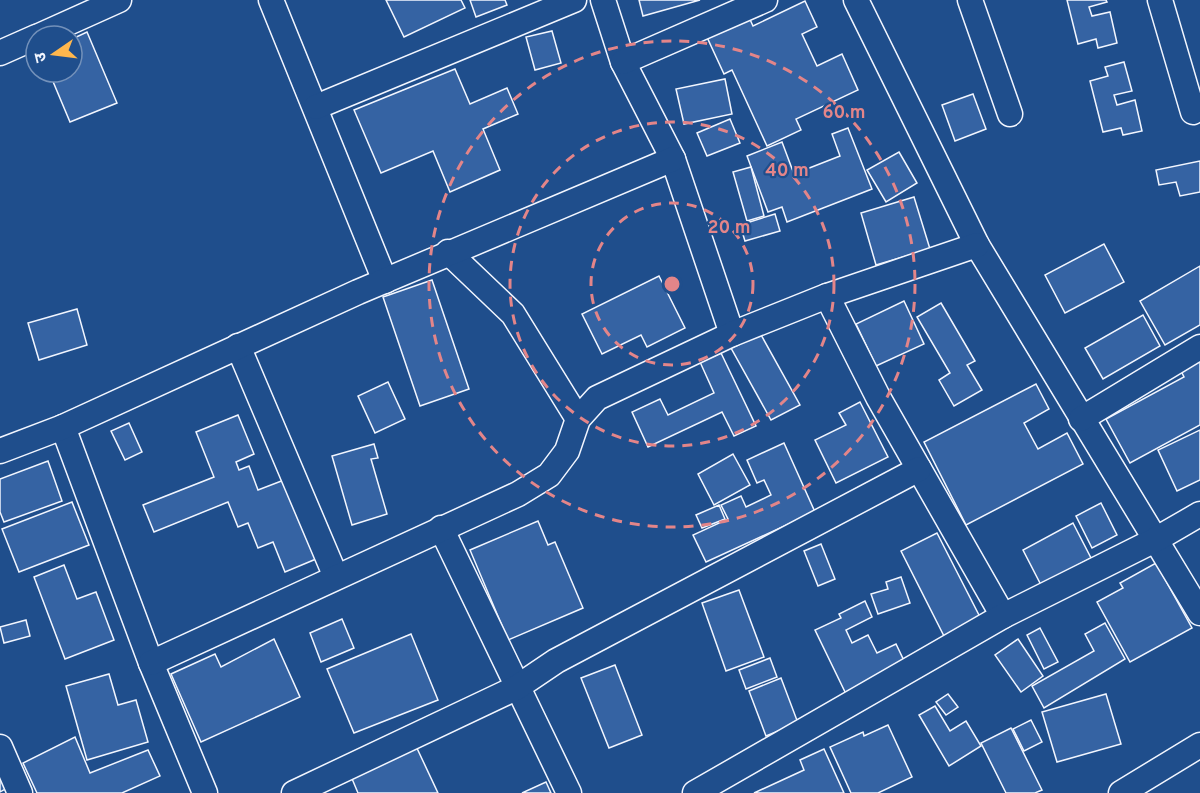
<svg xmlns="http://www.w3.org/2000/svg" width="1200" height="793" viewBox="0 0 1200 793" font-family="Overpass,'Noto Sans Devanagari',sans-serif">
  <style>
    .building { fill: #3563a3; stroke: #f2f6ff; stroke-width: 1.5 }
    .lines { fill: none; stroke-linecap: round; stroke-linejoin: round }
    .minor-casing { stroke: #f2f6ff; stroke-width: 27 }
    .minor { stroke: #1f4e8c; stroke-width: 24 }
    .ring { fill: none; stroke: #e38589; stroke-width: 3; stroke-dasharray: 10 8 }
    .centre { fill: #e38589; stroke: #1f4e8c; stroke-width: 3 }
    .ring-label { font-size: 18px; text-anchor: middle; font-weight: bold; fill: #e38589; stroke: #1f4e8c; stroke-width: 4.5; stroke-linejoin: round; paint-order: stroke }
  </style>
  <rect width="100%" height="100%" fill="#1f4e8c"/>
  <g class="building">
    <polygon points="386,0 461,0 465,8 404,37"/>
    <polygon points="470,0 505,0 507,5 476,17"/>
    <polygon points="639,0 700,0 643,16"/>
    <polygon points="1067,0 1106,0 1107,2 1089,7 1092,16 1110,12 1117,43 1098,48 1096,39 1078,44"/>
    <polygon points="805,1 817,27 802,34 817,66 842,54 858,90 796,119 801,130 767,146 732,70 724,74 706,35 748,15 753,26"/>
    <polygon points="552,31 561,63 535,70 526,37"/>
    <polygon points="87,32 117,103 70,122 49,72 72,72 72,39"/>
    <polygon points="1124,62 1132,91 1114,95 1117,105 1135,100 1142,131 1123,135 1121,128 1103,132 1090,81 1108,76 1105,67"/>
    <polygon points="455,69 470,104 507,88 518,114 483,129 500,170 450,192 433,151 381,173 354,110"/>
    <polygon points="725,79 732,114 684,124 676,89"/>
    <polygon points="973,94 986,129 955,141 942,105"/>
    <polygon points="730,119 740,143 707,156 697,133"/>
    <polygon points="848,128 872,189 787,222 782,207 768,212 747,156 782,142 794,174 840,156 832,134"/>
    <polygon points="899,152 917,183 886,202 867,170"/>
    <polygon points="1200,161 1200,192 1180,196 1176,182 1159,185 1156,170"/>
    <polygon points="751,167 764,216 747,221 733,172"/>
    <polygon points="914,197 930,249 876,265 861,213"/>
    <polygon points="775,214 780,231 745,241 740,225"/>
    <polygon points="1104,244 1124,282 1065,313 1045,275"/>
    <polygon points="1200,266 1200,325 1165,345 1140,301"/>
    <polygon points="659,276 685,328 647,347 641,335 602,354 582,314"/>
    <polygon points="432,280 469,389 420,406 383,297"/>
    <polygon points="904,301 924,344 876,366 856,324"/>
    <polygon points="941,303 975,361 967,365 982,390 954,406 939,380 950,373 917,317"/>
    <polygon points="77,309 87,345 39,360 28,323"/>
    <polygon points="1143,315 1160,346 1103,379 1085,348"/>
    <polygon points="760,333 800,405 771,420 731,348"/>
    <polygon points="721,353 756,426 734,436 722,412 648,447 632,412 660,399 668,415 714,393 700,362"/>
    <polygon points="1200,355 1200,425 1130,463 1106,419 1184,377 1179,367"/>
    <polygon points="388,382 405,419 375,433 358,396"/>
    <polygon points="1036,384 1049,409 1024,423 1038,449 1067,433 1083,464 966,525 924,442"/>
    <polygon points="860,402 888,457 836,483 815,440 846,425 839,413"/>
    <polygon points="238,415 254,454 236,462 239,470 249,466 258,490 284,480 316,559 285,572 273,542 258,548 248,523 238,527 228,502 154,532 143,505 214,477 196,432"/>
    <polygon points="129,423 142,452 125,460 111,431"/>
    <polygon points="1200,430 1200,480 1177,491 1158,450"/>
    <polygon points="784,443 815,512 706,562 693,535 728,519 721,505 741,496 746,507 771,495 764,480 757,483 747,460"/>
    <polygon points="374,444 378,458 371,459 387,514 352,525 332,456"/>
    <polygon points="733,454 750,485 714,505 698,474"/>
    <polygon points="48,461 62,501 4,522 0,512 0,479"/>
    <polygon points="72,502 89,545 19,572 2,529"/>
    <polygon points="1101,503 1117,535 1092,548 1076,516"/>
    <polygon points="719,505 725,519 702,528 696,515"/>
    <polygon points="538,521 548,545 555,542 583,608 508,640 470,550"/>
    <polygon points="1073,523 1091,558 1041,585 1023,550"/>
    <polygon points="937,533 982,621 946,640 901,551"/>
    <polygon points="821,544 835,579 818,586 804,551"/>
    <polygon points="1156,563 1192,628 1130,662 1097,602 1123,588 1120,583"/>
    <polygon points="64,565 77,599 96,592 114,640 65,659 34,577"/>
    <polygon points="901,577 910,603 878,614 871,594 888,589 886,582"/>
    <polygon points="739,590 764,657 726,671 702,603"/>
    <polygon points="865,601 872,617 846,630 852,643 868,635 877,653 896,644 907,667 847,696 815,630 841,618 839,614"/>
    <polygon points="342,619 354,648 321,662 310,633"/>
    <polygon points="26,620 30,636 4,643 0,627"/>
    <polygon points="1105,623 1125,659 1044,708 1032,686 1094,651 1085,634"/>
    <polygon points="1040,628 1058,662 1044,669 1027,635"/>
    <polygon points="411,634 438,700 354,733 327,669"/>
    <polygon points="274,639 300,697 201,742 171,674 215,654 221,667"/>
    <polygon points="1018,639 1043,676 1021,692 995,655"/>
    <polygon points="770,658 777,677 746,689 739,670"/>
    <polygon points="615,665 642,735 609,748 581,678"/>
    <polygon points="109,674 118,705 136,700 148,742 87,760 66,686"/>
    <polygon points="781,678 798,723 766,736 749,691"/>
    <polygon points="948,694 958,707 946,715 936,702"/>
    <polygon points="1106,694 1121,744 1057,762 1042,712"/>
    <polygon points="935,706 950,731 966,721 981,746 949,766 919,715"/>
    <polygon points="1031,720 1042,742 1024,751 1013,729"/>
    <polygon points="888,725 912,777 878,793 851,793 830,747 863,732 864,736"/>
    <polygon points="1011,728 1042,790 1035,793 1006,793 981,743"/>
    <polygon points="75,737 90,773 148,750 160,776 122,793 37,793 23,763"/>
    <polygon points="415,744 438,793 358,793 350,774"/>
    <polygon points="824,749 844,793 754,793 804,770 800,760"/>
    <polygon points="0,769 9,787 0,792"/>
    <polygon points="546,782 551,793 522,793"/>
  </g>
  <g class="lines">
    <defs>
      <g id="minor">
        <polyline points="271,0 385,281"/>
        <polyline points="603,0 623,62 673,159 732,334"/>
        <polyline points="856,0 977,245 1200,613"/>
        <polyline points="970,0 1010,114"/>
        <polyline points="1160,0 1193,112"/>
        <polyline points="39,36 119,0"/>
        <polyline points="0,53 36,37"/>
        <polyline points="623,62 765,0"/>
        <polyline points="316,107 574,0"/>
        <polyline points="448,252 513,314 578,419"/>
        <polyline points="827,296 878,397 1003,616"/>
        <polyline points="238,346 336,577"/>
        <polyline points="1081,419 1200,347"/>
        <polyline points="63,427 151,663 205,793"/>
        <polyline points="0,451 63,427 358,292 673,159"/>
        <polyline points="441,528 569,793"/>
        <polyline points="151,663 518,494 549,475 567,451 578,419 597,398 732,334 827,296 977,245"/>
        <polyline points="0,747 20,793"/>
        <polyline points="294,793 516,688 556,661 919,469"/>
        <polyline points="695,793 1003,616 1155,540 1200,514"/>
        <polyline points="1121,793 1200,745"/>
      </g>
    </defs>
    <use href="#minor" class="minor-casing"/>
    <use href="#minor" class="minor"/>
  </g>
  <g class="ring">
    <circle cx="672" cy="284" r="81"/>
    <circle cx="672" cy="284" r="162"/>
    <circle cx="672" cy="284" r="243"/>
  </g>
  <circle cx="672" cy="284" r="9" class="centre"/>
  <g class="ring-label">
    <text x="844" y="118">60 m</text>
    <text x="787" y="176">40 m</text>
    <text x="729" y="233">20 m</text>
  </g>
  <g transform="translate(54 54) rotate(256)"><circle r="28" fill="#1f4e8c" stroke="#7391ba" stroke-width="1.5"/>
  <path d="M0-4.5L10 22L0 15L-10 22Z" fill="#ffb74d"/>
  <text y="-9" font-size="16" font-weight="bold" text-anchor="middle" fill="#f2f6ff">उ</text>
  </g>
</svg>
